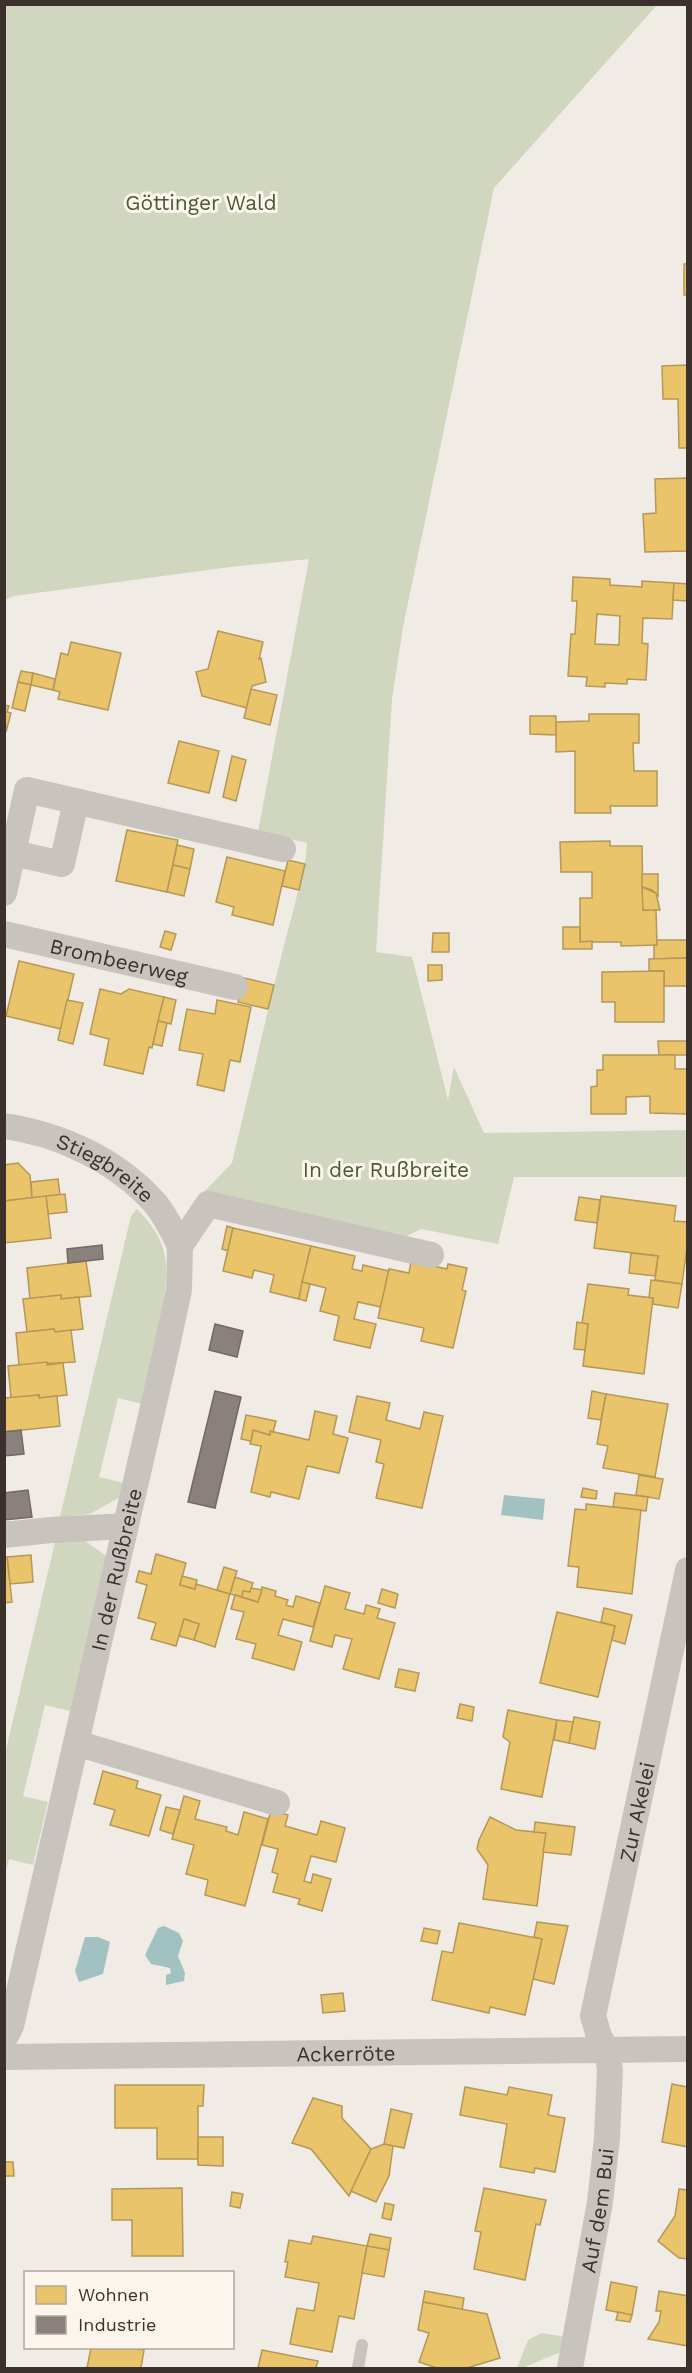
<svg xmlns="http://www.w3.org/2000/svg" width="692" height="2373" viewBox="0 0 692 2373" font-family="'Work Sans',sans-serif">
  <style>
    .green { fill: #d1d6bf }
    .water { fill: #a1c2c1 }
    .homes { fill: #e9c46a; stroke: #b59857; stroke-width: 1.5; fill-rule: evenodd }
    .industry { fill: #8a817c; stroke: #726964; stroke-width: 1.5 }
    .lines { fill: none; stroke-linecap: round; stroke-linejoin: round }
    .service { stroke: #c9c3be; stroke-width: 12 }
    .minor { stroke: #c9c3be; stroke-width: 26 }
    .labels { text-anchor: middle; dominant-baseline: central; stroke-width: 6; stroke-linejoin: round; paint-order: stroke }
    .park-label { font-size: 21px; fill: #4a5a2e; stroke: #fbf5ee }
    .street-label { font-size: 21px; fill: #3b302b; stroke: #fbf5ee }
  </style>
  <rect width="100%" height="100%" fill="#f0ebe5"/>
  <g class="green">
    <polygon points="4,5 657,5 494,188 403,627 392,699 376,952 412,957 448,1100 454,1067 484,1133 687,1130 687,1177 514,1177 498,1244 421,1229 400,1239 203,1193 232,1163 274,985 305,864 307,843 258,832 309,559 230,567 14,596 5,600"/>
    <path d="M 137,1209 C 150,1222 162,1238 165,1257 C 171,1295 150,1364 142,1404 L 118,1398 L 99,1477 L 124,1483 L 120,1497 L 90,1514 L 60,1517 L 131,1216 Z"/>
    <polygon points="81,1538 106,1556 70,1711 45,1705 23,1796 48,1802 33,1865 9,1859 5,1876 5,1754 55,1542"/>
    <polygon points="542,2333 566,2337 563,2351 522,2368 517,2368 528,2340"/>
  </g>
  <g class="water">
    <polygon points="504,1495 545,1499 543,1520 501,1515"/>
    <polygon points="164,1926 179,1933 183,1941 178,1956 185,1973 184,1981 166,1985 166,1975 171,1973 170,1968 151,1964 145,1955 158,1928"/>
    <polygon points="85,1937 98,1937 110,1942 103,1974 79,1982 75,1971"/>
  </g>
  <g class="homes">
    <rect x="684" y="264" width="4" height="31"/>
    <polygon points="688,365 688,448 679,448 678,399 663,399 662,366"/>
    <polygon points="688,478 688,551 645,552 643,514 656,513 655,479"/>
    <path d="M 573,577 L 610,579 L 610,585 L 642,587 L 642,581 L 674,583 L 672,619 L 643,618 L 642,643 L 648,644 L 646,680 L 627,679 L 627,684 L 605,683 L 605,687 L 586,686 L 587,677 L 568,676 L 571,634 L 575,634 L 577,601 L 572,601 ZM 597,614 L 620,616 L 619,645 L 595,644 Z"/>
    <polygon points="674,583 688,584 688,601 673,600"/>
    <polygon points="218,631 263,642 259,659 261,658 266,682 252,686 247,708 202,696 196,672 208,669"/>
    <polygon points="71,642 121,653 108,710 58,699 60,692 53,690 61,653 68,655"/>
    <polygon points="21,671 33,673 31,685 18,682"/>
    <polygon points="33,673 55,679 53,690 31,685"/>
    <polygon points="18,682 31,685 25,711 12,708"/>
    <polygon points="251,689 277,695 270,725 244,718"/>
    <polygon points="4,705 9,706 7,712 11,713 6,732"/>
    <polygon points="589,714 639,714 639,743 633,743 634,771 657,771 657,806 610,806 611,813 575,813 575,751 556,752 556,722 589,721"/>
    <polygon points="530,716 556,716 556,735 530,734"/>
    <polygon points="179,741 219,751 209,793 168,783"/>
    <polygon points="232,756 246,760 236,801 223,797"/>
    <polygon points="127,830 178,840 167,892 116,881"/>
    <polygon points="610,841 610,846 642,846 643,910 656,910 657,945 621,946 621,942 580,942 580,898 592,898 592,872 561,872 560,842"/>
    <polygon points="177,845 194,849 190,869 173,865"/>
    <polygon points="227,857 285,871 273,925 232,915 234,907 216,902"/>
    <polygon points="288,860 305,864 299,890 282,886"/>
    <polygon points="173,865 190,869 184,896 167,892"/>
    <polygon points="642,874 658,874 658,896 652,890 642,887"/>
    <polygon points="642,887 656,893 660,910 643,910"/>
    <polygon points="563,927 580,927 580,942 592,941 592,949 563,949"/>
    <polygon points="165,931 176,934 171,950 160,947"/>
    <polygon points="433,933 449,933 449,952 432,952"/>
    <polygon points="657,940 687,940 687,958 654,959 654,945 657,945"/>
    <polygon points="687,958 688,986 664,986 664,971 649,971 649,959"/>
    <polygon points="19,961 74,974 61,1029 6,1016"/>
    <polygon points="428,965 442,965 442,980 428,981"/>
    <polygon points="664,971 664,1022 615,1022 615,1002 602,1002 602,972"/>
    <polygon points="244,978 274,985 268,1009 238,1002"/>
    <polygon points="100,989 121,994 129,989 164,997 152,1048 149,1047 143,1074 104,1065 109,1039 90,1034"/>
    <polygon points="164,997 176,1000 171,1024 158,1021"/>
    <polygon points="67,1000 83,1003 73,1044 58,1040"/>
    <polygon points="217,1000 251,1007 240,1062 230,1060 224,1091 197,1085 203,1054 179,1050 187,1009 215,1014"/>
    <polygon points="158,1021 167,1023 162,1046 153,1044"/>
    <polygon points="658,1041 688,1041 688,1055 659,1055"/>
    <polygon points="603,1055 675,1055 675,1069 688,1069 688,1114 650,1113 650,1096 626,1097 626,1114 591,1114 591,1087 597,1086 597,1070 603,1070"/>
    <polygon points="18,1163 30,1175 32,1198 4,1201 4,1165"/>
    <polygon points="58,1179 60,1195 32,1198 31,1182"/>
    <polygon points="65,1194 67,1212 48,1214 46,1196"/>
    <polygon points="46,1196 51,1238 4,1243 4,1201"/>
    <polygon points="601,1196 676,1206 674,1221 688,1222 688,1240 682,1284 655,1280 658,1256 594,1248"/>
    <polygon points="579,1197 600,1200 597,1223 575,1220"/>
    <polygon points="227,1226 233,1228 228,1251 222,1249"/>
    <polygon points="233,1228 311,1246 299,1299 270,1292 274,1275 254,1270 252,1278 223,1271"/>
    <polygon points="311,1246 355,1256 352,1269 362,1271 363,1265 389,1271 381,1307 358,1302 354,1319 376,1324 370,1348 334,1340 339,1316 320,1311 326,1288 302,1282"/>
    <polygon points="631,1253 658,1256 655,1276 629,1273"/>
    <polygon points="86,1261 91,1296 61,1299 61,1295 30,1299 27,1268"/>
    <polygon points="411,1261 447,1269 448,1264 467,1268 462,1290 466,1291 453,1348 421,1341 424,1328 378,1318 389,1269 409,1273"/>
    <polygon points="651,1280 682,1284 678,1308 653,1304 653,1298 649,1298"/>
    <polygon points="302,1282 310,1284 306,1301 299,1299"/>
    <polygon points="588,1284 629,1289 628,1295 653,1298 644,1374 583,1366 588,1324 582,1323"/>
    <polygon points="61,1295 61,1299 79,1297 83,1329 55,1332 54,1329 27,1332 23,1299"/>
    <polygon points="577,1322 588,1324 585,1350 574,1349"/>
    <polygon points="54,1329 55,1332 71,1330 75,1362 19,1365 16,1333"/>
    <polygon points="47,1362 47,1365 63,1363 67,1395 39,1398 39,1395 11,1398 8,1366"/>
    <polygon points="592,1391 606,1394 601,1420 588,1418"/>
    <polygon points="606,1394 668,1404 655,1477 603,1468 608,1446 597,1444"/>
    <polygon points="39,1395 39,1398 57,1396 60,1426 4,1432 4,1398"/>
    <polygon points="357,1396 390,1403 386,1420 420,1429 424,1412 443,1416 422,1508 376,1498 384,1464 376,1462 381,1440 349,1432"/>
    <polygon points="315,1411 337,1416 333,1434 348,1438 339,1473 307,1466 299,1499 271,1492 270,1497 251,1492 261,1446 250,1444 253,1430 270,1435 270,1431 309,1440"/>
    <polygon points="246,1415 276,1421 273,1432 270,1431 270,1435 253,1430 251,1441 241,1439"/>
    <polygon points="639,1475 663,1479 659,1499 636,1495"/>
    <polygon points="583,1488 597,1491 596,1499 581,1497"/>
    <polygon points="615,1493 648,1497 646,1511 613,1507"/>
    <polygon points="586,1504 641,1510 632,1594 577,1587 579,1567 568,1566 575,1509 586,1510"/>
    <polygon points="156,1554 186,1563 180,1585 195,1589 196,1584 230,1594 215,1647 194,1640 199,1624 184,1619 176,1646 151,1639 156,1623 138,1618 147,1585 136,1582 139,1571 151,1574"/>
    <polygon points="31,1555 33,1582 10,1584 7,1557"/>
    <polygon points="4,1557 7,1557 12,1602 4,1603"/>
    <polygon points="224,1567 237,1571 230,1594 217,1590"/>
    <polygon points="182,1576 197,1580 195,1589 180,1585"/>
    <polygon points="235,1577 253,1583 250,1592 243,1591 242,1597 230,1594"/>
    <polygon points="325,1586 350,1593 345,1609 364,1614 366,1605 380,1609 377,1618 395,1623 379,1679 343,1669 352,1639 335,1635 332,1647 310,1641"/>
    <polygon points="262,1587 276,1591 275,1596 288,1600 286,1605 293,1607 296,1596 320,1603 313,1627 283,1619 278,1635 302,1642 294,1670 252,1658 256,1644 236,1639 244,1612 231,1609 235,1595 258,1602"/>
    <polygon points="251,1588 262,1590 258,1602 242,1597 243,1591 250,1592"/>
    <polygon points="382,1589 398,1594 395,1608 378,1603"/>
    <polygon points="604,1608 632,1615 625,1644 612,1640 615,1626 601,1622"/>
    <polygon points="557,1612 615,1626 598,1697 540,1683"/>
    <polygon points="184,1619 199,1624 194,1640 179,1636"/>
    <polygon points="399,1669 419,1673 415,1691 395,1687"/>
    <polygon points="460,1704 474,1707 472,1721 457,1718"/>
    <polygon points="508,1710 557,1720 542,1797 501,1789 510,1742 503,1737"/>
    <polygon points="574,1717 600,1722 595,1749 569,1743"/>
    <polygon points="557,1720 573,1722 569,1743 554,1740"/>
    <polygon points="103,1771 138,1781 136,1788 161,1795 149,1836 110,1825 115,1810 94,1804"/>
    <polygon points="184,1796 200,1801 195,1819 227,1827 226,1831 238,1835 244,1812 268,1819 245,1906 205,1895 208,1880 186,1874 194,1845 172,1839"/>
    <polygon points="166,1807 180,1810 173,1834 160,1830"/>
    <polygon points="271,1810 288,1815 285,1826 317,1835 321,1821 345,1828 336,1862 311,1856 304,1881 311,1883 313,1874 331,1879 322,1911 298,1904 300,1899 273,1892 278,1874 272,1872 278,1849 262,1845"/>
    <polygon points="490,1817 516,1830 546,1833 537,1906 483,1899 488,1865 477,1849 479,1840"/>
    <polygon points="535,1822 575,1827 571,1855 543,1852 546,1833 534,1832"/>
    <polygon points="537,1922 568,1926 554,1984 533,1979 542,1939 534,1937"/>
    <polygon points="459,1923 542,1939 525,2015 490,2007 489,2013 432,2000 442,1951 453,1953"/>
    <polygon points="424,1928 440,1931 437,1944 421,1941"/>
    <polygon points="343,1993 345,2011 323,2013 321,1995"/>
    <polygon points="672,2084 688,2087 688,2147 662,2142"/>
    <polygon points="115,2085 204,2085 203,2106 198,2106 198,2159 157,2159 157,2128 115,2128"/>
    <polygon points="465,2087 507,2095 509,2087 552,2095 548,2115 565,2118 555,2172 535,2168 534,2173 500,2167 507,2124 460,2115"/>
    <polygon points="313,2098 342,2106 342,2118 371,2149 349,2196 311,2149 292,2143"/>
    <polygon points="391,2109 412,2114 404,2148 384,2144"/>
    <polygon points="198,2137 223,2137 223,2166 198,2165"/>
    <polygon points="384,2144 393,2146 389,2176 376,2202 351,2191 371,2149"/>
    <polygon points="4,2162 13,2162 14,2176 4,2176"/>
    <polygon points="182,2188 183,2256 132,2256 132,2220 112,2220 112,2189"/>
    <polygon points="484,2188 546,2200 540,2225 536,2224 525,2280 474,2269 481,2232 475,2231"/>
    <polygon points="679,2189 688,2190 688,2259 679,2258 658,2241 675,2216"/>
    <polygon points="232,2192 243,2194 240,2208 230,2206"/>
    <polygon points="385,2203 394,2205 391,2220 382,2218"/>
    <polygon points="370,2234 391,2238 389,2250 367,2246"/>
    <polygon points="313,2236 367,2246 354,2319 339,2316 332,2352 290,2344 297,2308 314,2311 319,2283 285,2277 288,2262 285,2262 289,2240 311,2244"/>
    <polygon points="367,2246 389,2250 384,2277 362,2273"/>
    <polygon points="611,2282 637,2287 632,2315 606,2310"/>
    <polygon points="425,2291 464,2298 462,2310 423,2302"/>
    <polygon points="659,2291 688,2296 688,2346 648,2339 659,2322 661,2311 656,2311"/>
    <polygon points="423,2302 487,2314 500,2358 467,2368 437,2368 419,2362 429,2333 418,2330"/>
    <polygon points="618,2312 632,2315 630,2322 616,2320"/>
    <polygon points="91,2348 133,2348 144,2350 141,2368 87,2368"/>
    <polygon points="262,2350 318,2361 316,2368 258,2368"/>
  </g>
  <g class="industry">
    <polygon points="102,1245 103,1259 68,1263 67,1249"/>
    <polygon points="215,1324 243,1331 237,1357 209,1350"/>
    <polygon points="215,1391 241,1397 215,1508 188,1502"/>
    <polygon points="21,1430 24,1454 4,1456 4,1432"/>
    <polygon points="28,1490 32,1517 4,1520 4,1493"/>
  </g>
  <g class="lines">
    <polyline class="service" points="358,2368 362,2345"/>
    <g class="minor">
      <polyline points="13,853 62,864 76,801"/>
      <polyline points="4,893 27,790 283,849"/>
      <path id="s1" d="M 4,934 L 235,987"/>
      <path id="s2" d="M 4,1126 C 60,1134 116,1160 154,1202 C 165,1215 173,1231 180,1246"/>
      <polyline points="4,1535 51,1530 126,1526"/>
      <polyline points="76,1743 277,1803"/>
      <path id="s3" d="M 4,2039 L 11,2026 L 165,1355 L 179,1290 L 180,1246 L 208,1204 L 431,1255"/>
      <path id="s4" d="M 4,2057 L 688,2049"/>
      <path id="s5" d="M 570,2368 L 600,2202 L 607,2138 L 610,2070 L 607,2051 L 599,2036 L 593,2016 L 688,1570"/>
    </g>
  </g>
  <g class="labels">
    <g class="park-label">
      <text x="201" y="202">Göttinger Wald</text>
      <text x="386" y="1169">In der Rußbreite</text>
    </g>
    <g class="street-label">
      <text stroke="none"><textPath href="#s1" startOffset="118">Brombeerweg</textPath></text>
      <text stroke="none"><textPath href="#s2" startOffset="111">Stiegbreite</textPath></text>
      <text stroke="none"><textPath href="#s3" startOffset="483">In der Rußbreite</textPath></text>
      <text stroke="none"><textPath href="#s5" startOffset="567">Zur Akelei</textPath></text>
      <text stroke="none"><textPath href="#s4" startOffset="342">Ackerröte</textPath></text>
      <text stroke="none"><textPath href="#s5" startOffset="160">Auf dem Bui</textPath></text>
    </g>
  </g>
  <rect width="692" height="2373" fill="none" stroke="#3b302b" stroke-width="12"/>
  <rect x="24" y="2271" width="210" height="78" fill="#fbf5ee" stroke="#aea6a0" stroke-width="1.5"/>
  <rect x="36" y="2286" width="30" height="18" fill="#e9c46a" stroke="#aea6a0" stroke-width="1.5"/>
  <text x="78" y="2301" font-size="18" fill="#3b302b">Wohnen</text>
  <rect x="36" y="2316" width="30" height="18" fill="#8a817c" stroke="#aea6a0" stroke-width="1.5"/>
  <text x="78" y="2331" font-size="18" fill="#3b302b">Industrie</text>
</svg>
